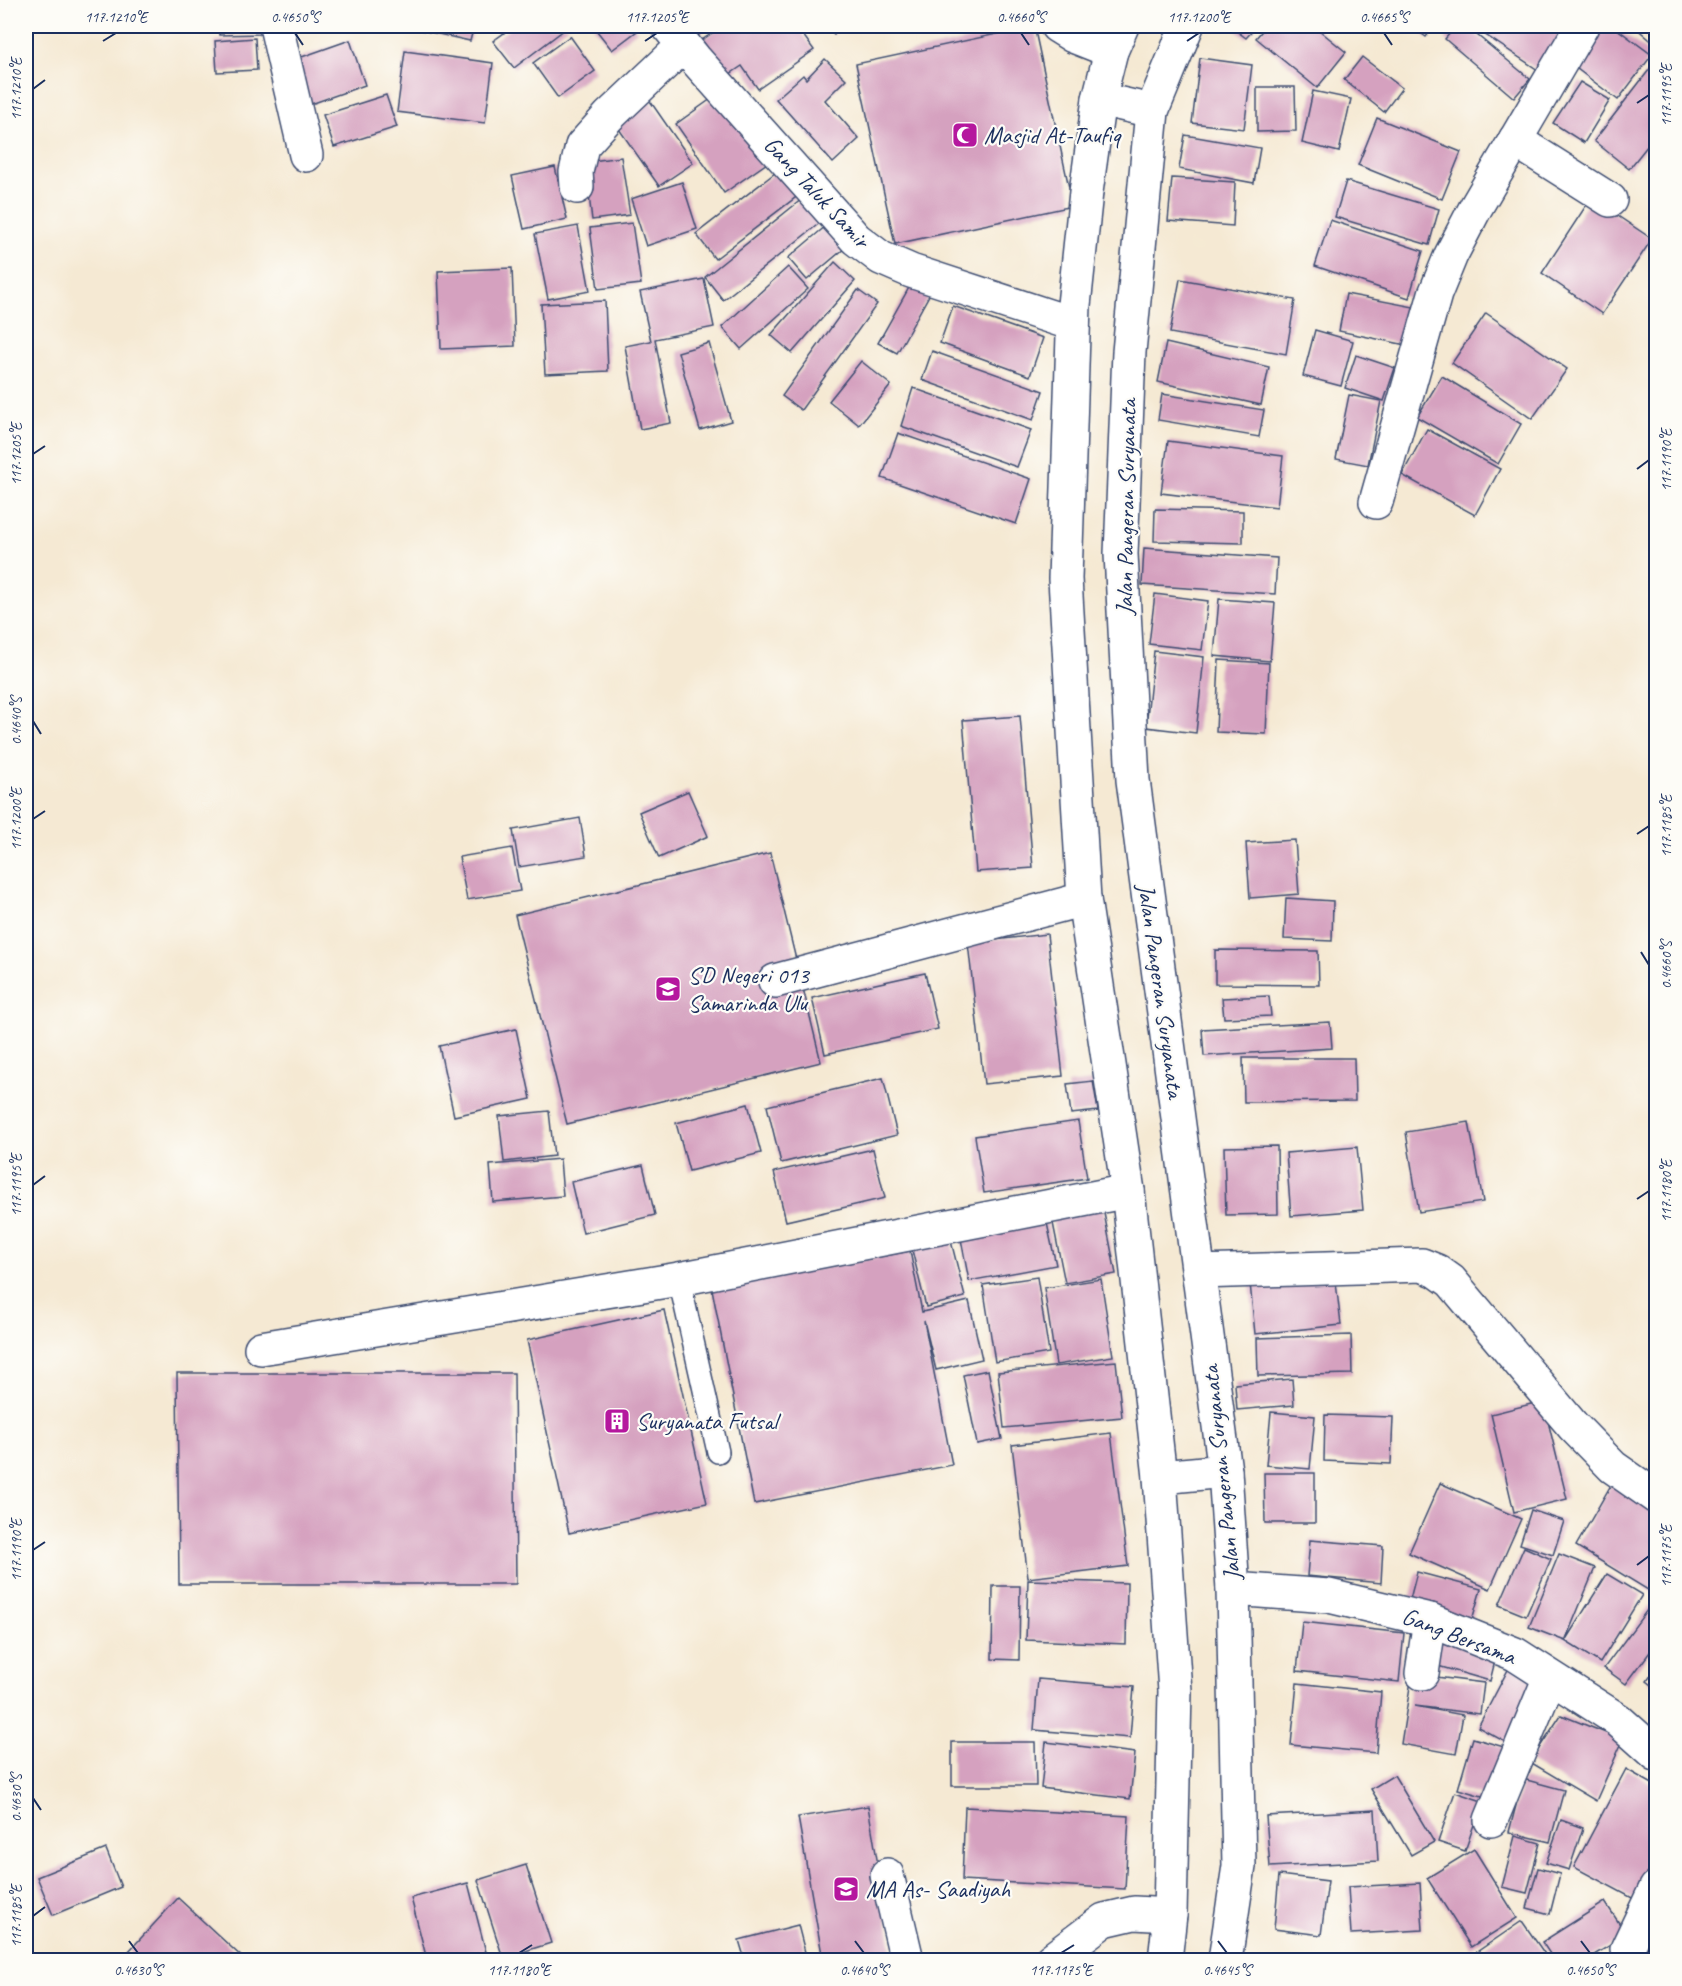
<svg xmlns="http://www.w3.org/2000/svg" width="1682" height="1986" viewBox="0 0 1682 1986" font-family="Caveat,sans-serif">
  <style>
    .building { fill: #d5a1bf }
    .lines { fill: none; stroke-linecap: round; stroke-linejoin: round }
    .service-casing { stroke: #3c4b70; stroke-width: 24 }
    .minor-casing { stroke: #3c4b70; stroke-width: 36 }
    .primary-casing { stroke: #3c4b70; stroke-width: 36 }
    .service { stroke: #fff; stroke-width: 21 }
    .minor { stroke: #fff; stroke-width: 33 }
    .primary { stroke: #fff; stroke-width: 33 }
    .ticks { fill: none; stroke: #1b2f5e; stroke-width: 2 }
    .labels { text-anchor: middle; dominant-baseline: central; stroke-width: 4.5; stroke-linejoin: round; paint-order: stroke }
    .poi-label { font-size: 24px; fill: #1b2f5e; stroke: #fdfcf7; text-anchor: start }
    .street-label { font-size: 24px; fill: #1b2f5e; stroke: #fdfcf7 }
    .neatline { fill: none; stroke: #1b2f5e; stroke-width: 2 }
    .ticks-label { font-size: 15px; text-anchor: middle; fill: #1b2f5e }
  </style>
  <rect width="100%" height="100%" fill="#fdfcf7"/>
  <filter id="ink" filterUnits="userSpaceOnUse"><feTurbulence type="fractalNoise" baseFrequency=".0167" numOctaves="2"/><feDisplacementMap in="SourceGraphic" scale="12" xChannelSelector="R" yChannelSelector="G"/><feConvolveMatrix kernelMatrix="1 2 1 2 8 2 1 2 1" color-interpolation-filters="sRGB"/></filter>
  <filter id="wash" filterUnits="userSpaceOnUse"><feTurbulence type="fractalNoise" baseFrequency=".008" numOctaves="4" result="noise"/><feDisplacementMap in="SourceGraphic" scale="24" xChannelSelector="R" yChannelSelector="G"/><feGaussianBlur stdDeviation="1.35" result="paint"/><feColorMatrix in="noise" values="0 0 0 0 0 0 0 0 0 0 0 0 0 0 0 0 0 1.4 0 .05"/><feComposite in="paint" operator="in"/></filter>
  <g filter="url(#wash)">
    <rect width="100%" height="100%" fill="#f5e9d3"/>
    <g id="blocks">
      <g class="building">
        <polygon points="219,26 262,26 262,34 219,35"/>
        <polygon points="360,26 393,26 393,31 360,27"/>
        <polygon points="413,26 474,26 470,41 412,28"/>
        <polygon points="514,26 569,26 514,68 493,41"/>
        <polygon points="593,26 633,26 637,31 612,50"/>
        <polygon points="689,26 710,26 697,36"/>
        <polygon points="723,26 789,26 793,31 798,28 814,50 758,89 742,66 727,76 702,40"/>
        <polygon points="825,26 843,26 834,34"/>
        <polygon points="1034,26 1073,206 895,244 856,64"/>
        <polygon points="1230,26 1257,26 1246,38"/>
        <polygon points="1266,26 1314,26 1346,52 1317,88 1256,38"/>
        <polygon points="1411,26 1434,26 1426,37"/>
        <polygon points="1456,26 1466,26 1530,79 1514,98 1445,39"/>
        <polygon points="1472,26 1566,26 1538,70"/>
        <polygon points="1596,26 1613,26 1652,55 1618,100 1568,62"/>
        <polygon points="1634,26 1656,26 1656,45"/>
        <polygon points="570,36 595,71 558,98 533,63"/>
        <polygon points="255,38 257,70 217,72 215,41"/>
        <polygon points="350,40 365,85 311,104 296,59"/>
        <polygon points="405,51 493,63 485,123 397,112"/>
        <polygon points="1362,57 1402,88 1384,112 1344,80"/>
        <polygon points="1200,58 1252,65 1244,129 1192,123"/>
        <polygon points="825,59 846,79 825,100 859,139 833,163 776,99 803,75 806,79"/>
        <polygon points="1656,61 1656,135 1629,169 1594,141"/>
        <polygon points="1580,82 1610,100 1584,143 1553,123"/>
        <polygon points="1257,87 1295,87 1296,131 1257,132"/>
        <polygon points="1313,91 1351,99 1339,152 1302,143"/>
        <polygon points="718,94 767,163 724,193 676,124"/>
        <polygon points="386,95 397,127 334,147 323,115"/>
        <polygon points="648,98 693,163 659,186 614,122"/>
        <polygon points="1377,118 1461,152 1442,199 1358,165"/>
        <polygon points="1185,135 1260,148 1254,183 1179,169"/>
        <polygon points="621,157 630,215 592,220 585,162"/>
        <polygon points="784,166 804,191 715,259 696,234"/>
        <polygon points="555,167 567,219 524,229 512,176"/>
        <polygon points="1172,178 1235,182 1233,226 1168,221"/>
        <polygon points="1346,181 1439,209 1429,245 1335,217"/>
        <polygon points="682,182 697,229 646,246 631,199"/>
        <polygon points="807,195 826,218 723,300 705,277"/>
        <polygon points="1591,198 1652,239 1602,314 1542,273"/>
        <polygon points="833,220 851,243 807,280 788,258"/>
        <polygon points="1330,220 1423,251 1409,298 1315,266"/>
        <polygon points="632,223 641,284 598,289 590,228"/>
        <polygon points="578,226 590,291 548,299 535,234"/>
        <polygon points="835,262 855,281 792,353 771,335"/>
        <polygon points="788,267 808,289 741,349 722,327"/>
        <polygon points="512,268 515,346 441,349 438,271"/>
        <polygon points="915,277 933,288 897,353 878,343"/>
        <polygon points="704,279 714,327 655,339 671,423 640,429 625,346 651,341 640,292"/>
        <polygon points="1180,279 1295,300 1286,354 1170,333"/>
        <polygon points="858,290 877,304 801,410 782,396"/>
        <polygon points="1346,294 1414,307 1406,345 1339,331"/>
        <polygon points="605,301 608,371 545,374 541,304"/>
        <polygon points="953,306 1043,338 1030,376 940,343"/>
        <polygon points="1486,313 1567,369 1532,419 1452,363"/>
        <polygon points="1315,330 1353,341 1341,386 1303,376"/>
        <polygon points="709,343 731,421 700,430 678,352"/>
        <polygon points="1166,343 1269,367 1261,405 1158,382"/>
        <polygon points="932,351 1043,391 1033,420 922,380"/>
        <polygon points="1356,355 1395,368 1384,401 1345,388"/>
        <polygon points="861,361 891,385 859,425 829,401"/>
        <polygon points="1442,376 1521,424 1498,464 1417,417"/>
        <polygon points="913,388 1031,430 1017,467 901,426"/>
        <polygon points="1162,394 1264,410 1259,437 1158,420"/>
        <polygon points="1349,395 1381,401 1368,465 1336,459"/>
        <polygon points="1427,429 1500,469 1475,515 1402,475"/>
        <polygon points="898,433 1031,479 1016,524 882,478"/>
        <polygon points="1168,441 1283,456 1277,507 1161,493"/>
        <polygon points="1155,509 1243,511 1243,543 1154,541"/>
        <polygon points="1144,548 1277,558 1275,594 1142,585"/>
        <polygon points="1155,594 1208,601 1202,650 1149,644"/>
        <polygon points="1219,599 1275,603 1270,661 1214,656"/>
        <polygon points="1154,651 1204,657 1196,733 1146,727"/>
        <polygon points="1219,660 1269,663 1266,734 1216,732"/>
        <polygon points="1020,716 1033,868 976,872 963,720"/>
        <polygon points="688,791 708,836 659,858 639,812"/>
        <polygon points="580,818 586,856 519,867 513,830"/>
        <polygon points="1295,840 1299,894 1250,898 1246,843"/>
        <polygon points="512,848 520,891 467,900 459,857"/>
        <polygon points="770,853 821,1062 567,1124 515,915"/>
        <polygon points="1286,898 1333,901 1332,941 1284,939"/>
        <polygon points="1047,934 1063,1076 984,1084 968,943"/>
        <polygon points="1215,950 1318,951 1319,985 1215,984"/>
        <polygon points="925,973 938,1029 825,1054 812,998"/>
        <polygon points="1269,996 1271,1016 1224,1018 1222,998"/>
        <polygon points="1330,1022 1332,1048 1204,1056 1202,1029"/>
        <polygon points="516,1029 531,1099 454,1116 439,1046"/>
        <polygon points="1243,1058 1354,1058 1355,1101 1244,1102"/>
        <polygon points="883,1078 897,1135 781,1163 767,1106"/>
        <polygon points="1093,1081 1098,1111 1071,1114 1067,1084"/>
        <polygon points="748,1104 761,1153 689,1171 676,1123"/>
        <polygon points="549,1111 554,1156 504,1162 499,1116"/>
        <polygon points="1078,1121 1087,1178 984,1193 975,1136"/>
        <polygon points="1469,1122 1483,1202 1419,1212 1406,1132"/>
        <polygon points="1277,1146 1278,1214 1226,1215 1224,1147"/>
        <polygon points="1357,1147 1363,1210 1291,1216 1286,1153"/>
        <polygon points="873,1149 885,1198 786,1221 774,1172"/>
        <polygon points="560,1159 563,1196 493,1202 490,1165"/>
        <polygon points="643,1165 655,1215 583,1233 571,1182"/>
        <polygon points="1103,1208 1116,1274 1065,1283 1052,1218"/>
        <polygon points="1047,1223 1056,1265 969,1281 961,1239"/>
        <polygon points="951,1241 965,1297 926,1307 912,1250"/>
        <polygon points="910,1251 922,1312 969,1301 982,1359 936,1370 924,1321 952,1465 754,1504 712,1289"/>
        <polygon points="1335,1274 1341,1325 1255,1334 1250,1283"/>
        <polygon points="1037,1277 1049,1353 995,1362 983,1285"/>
        <polygon points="1101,1279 1113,1356 1056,1365 1044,1288"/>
        <polygon points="664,1310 707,1503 569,1533 527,1340"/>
        <polygon points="1351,1335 1352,1374 1258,1376 1257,1338"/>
        <polygon points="1116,1361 1122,1417 1004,1428 998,1372"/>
        <polygon points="988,1370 1002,1439 977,1444 963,1375"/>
        <polygon points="177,1373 514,1373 516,1584 179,1584"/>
        <polygon points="1292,1379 1294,1405 1237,1410 1235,1384"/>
        <polygon points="1543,1401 1567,1499 1514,1512 1491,1414"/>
        <polygon points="1271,1412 1315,1416 1310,1469 1266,1465"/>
        <polygon points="1325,1415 1393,1417 1391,1464 1324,1461"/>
        <polygon points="1111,1433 1128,1566 1028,1578 1012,1445"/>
        <polygon points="1264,1473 1315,1473 1315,1523 1265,1523"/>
        <polygon points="1440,1483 1521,1519 1490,1589 1409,1553"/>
        <polygon points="1611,1485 1656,1513 1656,1595 1576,1546"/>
        <polygon points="1531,1510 1564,1521 1553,1555 1520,1544"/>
        <polygon points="1310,1540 1383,1546 1381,1583 1307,1576"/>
        <polygon points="1524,1547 1551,1559 1526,1616 1499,1605"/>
        <polygon points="1559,1554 1595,1568 1565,1641 1607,1574 1642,1595 1600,1663 1565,1641 1529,1627"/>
        <polygon points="1417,1572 1481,1589 1472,1620 1409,1603"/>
        <polygon points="1028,1580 1127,1583 1126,1644 1026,1640"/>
        <polygon points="993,1586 1020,1586 1019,1660 992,1659"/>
        <polygon points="1650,1606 1656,1611 1656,1644 1626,1684 1604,1668"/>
        <polygon points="1302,1622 1404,1633 1399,1682 1297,1671"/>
        <polygon points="1439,1637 1497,1653 1490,1681 1431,1664"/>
        <polygon points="1511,1664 1540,1679 1507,1743 1478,1727"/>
        <polygon points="1656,1668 1656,1688 1647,1681"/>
        <polygon points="1412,1674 1484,1683 1480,1714 1415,1706 1463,1715 1456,1754 1401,1744"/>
        <polygon points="1038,1679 1134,1687 1130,1738 1034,1730"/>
        <polygon points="1297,1683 1381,1692 1376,1753 1291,1745"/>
        <polygon points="1561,1715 1623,1740 1596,1801 1530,1762"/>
        <polygon points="1473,1738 1504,1747 1489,1798 1458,1789"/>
        <polygon points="952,1742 1035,1742 1036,1786 952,1786"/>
        <polygon points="1046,1742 1135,1753 1130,1799 1041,1788"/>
        <polygon points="1626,1769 1656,1786 1656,1855 1634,1899 1574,1867"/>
        <polygon points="1394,1775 1434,1842 1411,1855 1371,1789"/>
        <polygon points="1523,1779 1564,1790 1550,1842 1509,1832"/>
        <polygon points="1455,1792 1482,1801 1465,1851 1438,1842"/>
        <polygon points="868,1806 894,1960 823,1960 798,1817"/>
        <polygon points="965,1807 1129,1816 1125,1889 962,1880"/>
        <polygon points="1375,1810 1378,1861 1270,1867 1266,1816"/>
        <polygon points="1561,1820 1583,1828 1569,1870 1546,1863"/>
        <polygon points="1515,1836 1540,1843 1527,1893 1502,1887"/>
        <polygon points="106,1849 121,1887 53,1915 37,1877"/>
        <polygon points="1474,1849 1517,1918 1471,1947 1427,1878"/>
        <polygon points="526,1865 551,1943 503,1958 478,1880"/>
        <polygon points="1538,1868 1560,1874 1550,1914 1527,1908"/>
        <polygon points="1279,1875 1328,1881 1321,1935 1274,1929"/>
        <polygon points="468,1883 486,1952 453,1960 427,1960 411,1898"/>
        <polygon points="1420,1883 1423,1930 1351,1934 1348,1887"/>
        <polygon points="178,1898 245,1960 139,1960 129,1951"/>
        <polygon points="1605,1902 1627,1935 1586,1960 1554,1960 1542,1942"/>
        <polygon points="1522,1921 1549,1960 1469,1960 1468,1958"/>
        <polygon points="798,1925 807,1960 745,1960 739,1940"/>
        <polygon points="1656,1938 1656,1960 1646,1952"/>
      </g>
    </g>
  </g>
  <g filter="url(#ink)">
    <use href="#blocks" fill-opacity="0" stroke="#3c4b70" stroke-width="1.5"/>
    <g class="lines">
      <defs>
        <polyline id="service" points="679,1279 718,1452"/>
        <g id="minor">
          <polyline points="276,26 306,155"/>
          <polyline points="668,26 695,59 856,239 881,258 911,271 1073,324"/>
          <polyline points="1057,26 1073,36 1111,51"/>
          <polyline points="1515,140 1610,200"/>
          <polyline points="577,187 576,172 582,146 609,116 684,45"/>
          <polyline points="1376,502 1435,294 1451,255 1476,207 1582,26"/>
          <polyline points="775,981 1084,899"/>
          <polyline points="1199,1272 1422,1265 1437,1271 1451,1281 1573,1426 1613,1467 1656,1497"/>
          <polyline points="261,1348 679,1279 1128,1191"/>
          <polyline points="1233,1589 1329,1596 1430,1620 1515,1654 1618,1720 1656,1754"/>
          <polyline points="1422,1673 1430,1620"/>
          <polyline points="1491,1820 1550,1677"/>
          <polyline points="887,1875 907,1960"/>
          <polyline points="1627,1949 1656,1888"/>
          <polyline points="1051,1960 1104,1920 1134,1913 1170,1915"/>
        </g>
        <g id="primary">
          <polyline points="1122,26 1111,51 1099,99 1086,192 1074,305 1065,579 1084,899 1128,1191 1160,1477 1175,1691 1170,1915 1165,1960"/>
          <polyline points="1187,26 1152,111 1129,352 1121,554 1133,780 1225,1471 1233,1589 1239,1866 1225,1960"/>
          <polyline points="1099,99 1152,111"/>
          <polyline points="1160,1477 1225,1471"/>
        </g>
      </defs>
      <use href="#service" class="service-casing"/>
      <use href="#minor" class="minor-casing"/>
      <use href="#primary" class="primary-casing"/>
      <use href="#service" class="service"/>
      <use href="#minor" class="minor"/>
      <use href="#primary" class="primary"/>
    </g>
  </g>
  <path class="ticks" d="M 295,33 L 303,45M 1021,33 L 1029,45M 1384,33 L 1392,45M 103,41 L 116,33M 645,41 L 657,33M 1187,41 L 1199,33M 33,89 L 45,80M 1637,103 L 1649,95M 33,454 L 45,446M 1637,469 L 1649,460M 33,721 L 41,734M 33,819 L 45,811M 1637,834 L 1649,826M 1641,952 L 1649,965M 33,1185 L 45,1176M 1637,1199 L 1649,1191M 33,1550 L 45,1542M 1637,1565 L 1649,1556M 33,1798 L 41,1810M 33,1916 L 45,1907M 129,1941 L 138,1953M 855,1941 L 864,1953M 1218,1941 L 1227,1953M 1581,1941 L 1590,1953M 519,1953 L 532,1945M 1061,1953 L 1074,1945"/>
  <defs>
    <symbol id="mosque-square" viewBox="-11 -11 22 22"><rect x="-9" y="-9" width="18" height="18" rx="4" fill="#b5179e" stroke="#fdfcf7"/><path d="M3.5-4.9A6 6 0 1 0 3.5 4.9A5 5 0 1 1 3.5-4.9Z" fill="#fff"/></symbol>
    <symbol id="school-square" viewBox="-11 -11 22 22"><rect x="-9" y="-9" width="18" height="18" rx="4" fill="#b5179e" stroke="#fdfcf7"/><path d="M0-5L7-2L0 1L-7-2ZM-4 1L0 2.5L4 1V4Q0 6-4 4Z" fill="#fff"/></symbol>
    <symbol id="building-square" viewBox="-11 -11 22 22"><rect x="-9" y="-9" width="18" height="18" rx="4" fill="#b5179e" stroke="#fdfcf7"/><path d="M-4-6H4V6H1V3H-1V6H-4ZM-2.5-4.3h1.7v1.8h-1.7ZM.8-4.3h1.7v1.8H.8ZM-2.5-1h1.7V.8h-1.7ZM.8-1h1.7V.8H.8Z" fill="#fff"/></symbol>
  </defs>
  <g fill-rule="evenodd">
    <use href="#mosque-square" x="950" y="120" width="30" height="30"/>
    <use href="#school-square" x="653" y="974" width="30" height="30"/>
    <use href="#building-square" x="602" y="1406" width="30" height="30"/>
    <use href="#school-square" x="831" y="1874" width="30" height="30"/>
  </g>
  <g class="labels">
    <g class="poi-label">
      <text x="984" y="135">Masjid At-Taufiq</text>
      <text x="688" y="975">SD Negeri 013<tspan x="688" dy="28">Samarinda Ulu</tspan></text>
      <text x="636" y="1421">Suryanata Futsal</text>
      <text x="866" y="1889">MA As- Saadiyah</text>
    </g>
    <g class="street-label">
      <text transform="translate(817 192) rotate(47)">Gang Taluk Samir</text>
      <text transform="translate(1126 507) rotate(-89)">Jalan Pangeran Suryanata</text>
      <text transform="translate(1161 991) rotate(82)">Jalan Pangeran Suryanata</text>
      <text transform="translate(1221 1473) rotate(-96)">Jalan Pangeran Suryanata</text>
      <text transform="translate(1459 1636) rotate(21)">Gang Bersama</text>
    </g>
  </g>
  <rect width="1682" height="1986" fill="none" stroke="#fdfcf7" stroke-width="66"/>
  <rect x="33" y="33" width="1616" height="1920" class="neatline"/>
  <g class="ticks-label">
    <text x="116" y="22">117.1210°E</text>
    <text x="295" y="22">0.4650°S</text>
    <text x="657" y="22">117.1205°E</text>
    <text x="1021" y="22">0.4660°S</text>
    <text x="1199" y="22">117.1200°E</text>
    <text x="1384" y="22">0.4665°S</text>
    <text transform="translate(16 89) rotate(-90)" y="5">117.1210°E</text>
    <text transform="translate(1666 95) rotate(-90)" y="5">117.1195°E</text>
    <text transform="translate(16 454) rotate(-90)" y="5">117.1205°E</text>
    <text transform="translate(1666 460) rotate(-90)" y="5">117.1190°E</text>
    <text transform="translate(16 721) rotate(-90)" y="5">0.4640°S</text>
    <text transform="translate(16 819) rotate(-90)" y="5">117.1200°E</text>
    <text transform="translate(1666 826) rotate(-90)" y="5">117.1185°E</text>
    <text transform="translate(1666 965) rotate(-90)" y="5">0.4660°S</text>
    <text transform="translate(16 1185) rotate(-90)" y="5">117.1195°E</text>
    <text transform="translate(1666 1191) rotate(-90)" y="5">117.1180°E</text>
    <text transform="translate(16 1550) rotate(-90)" y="5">117.1190°E</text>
    <text transform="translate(1666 1556) rotate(-90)" y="5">117.1175°E</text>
    <text transform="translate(16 1798) rotate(-90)" y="5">0.4630°S</text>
    <text transform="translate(16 1916) rotate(-90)" y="5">117.1185°E</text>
    <text x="138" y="1975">0.4630°S</text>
    <text x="519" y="1975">117.1180°E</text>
    <text x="864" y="1975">0.4640°S</text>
    <text x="1061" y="1975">117.1175°E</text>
    <text x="1227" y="1975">0.4645°S</text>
    <text x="1590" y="1975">0.4650°S</text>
  </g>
</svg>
